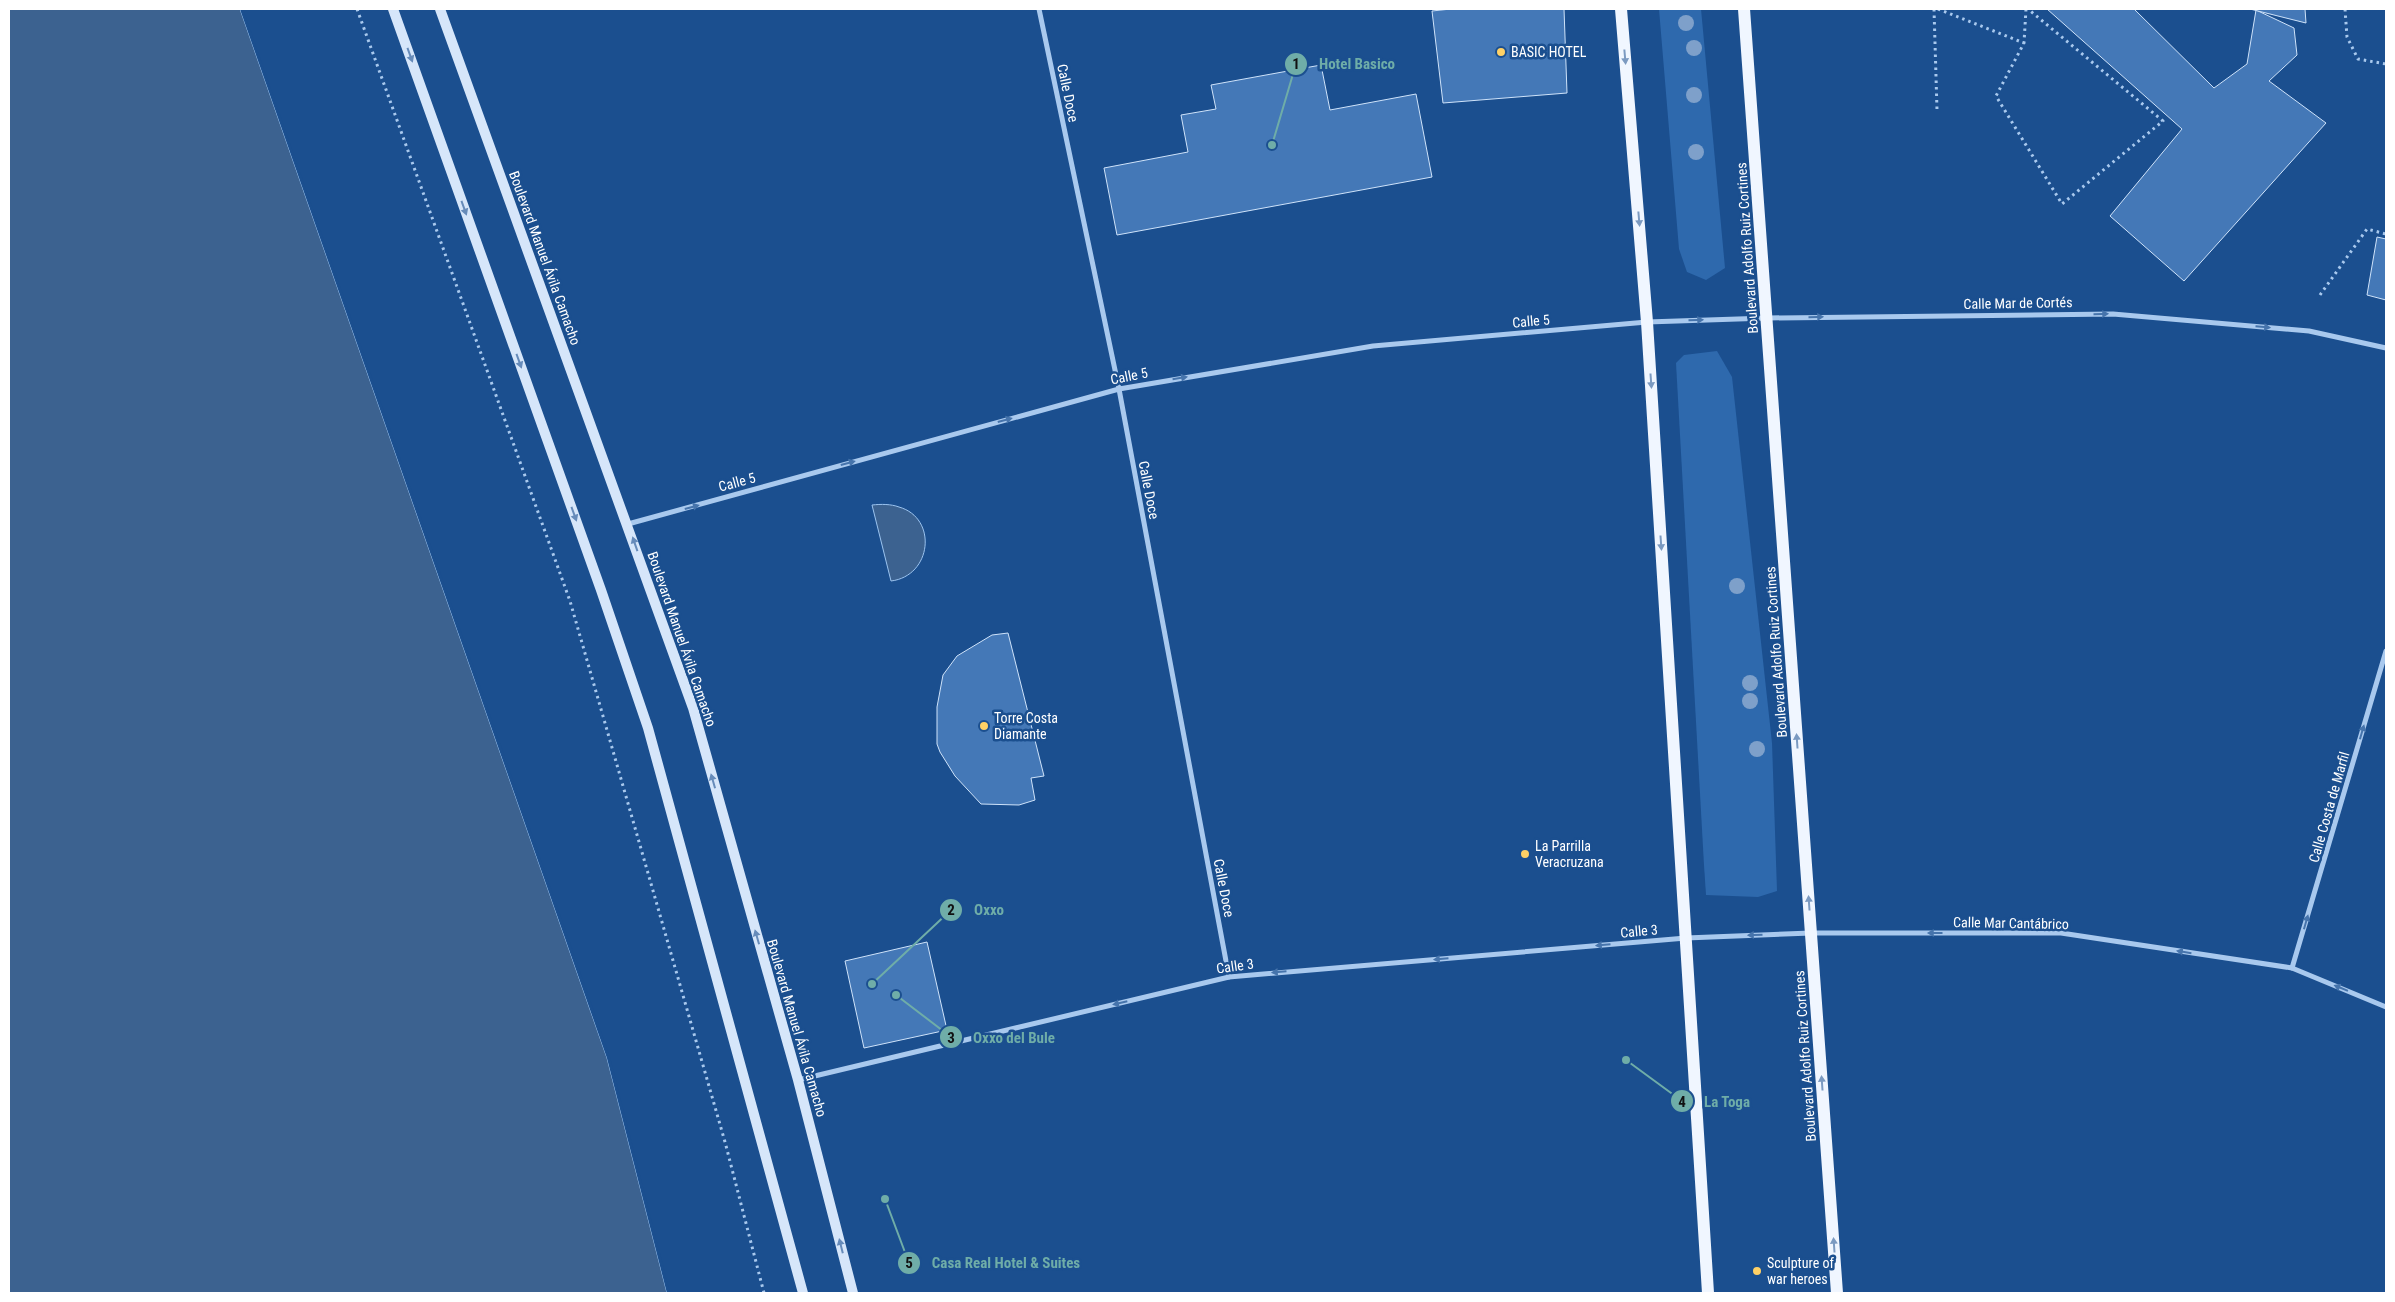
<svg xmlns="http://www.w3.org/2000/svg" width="2395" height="1302" viewBox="0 0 2395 1302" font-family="'Roboto Condensed',sans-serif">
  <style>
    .green { fill: #2e69ad }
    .water { fill: #3c6290; stroke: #9cc4f0 }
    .pier { fill: #1b4f8f }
    .building { fill: #4478b7; stroke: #cfe3fa }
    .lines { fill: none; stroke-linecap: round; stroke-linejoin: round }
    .path { stroke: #a9c9ee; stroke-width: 3; stroke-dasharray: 2.5 4; stroke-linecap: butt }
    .minor { stroke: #a9c9ee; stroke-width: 5 }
    .secondary { stroke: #d6e6fa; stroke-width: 10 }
    .primary { stroke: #f0f6ff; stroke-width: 12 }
    .tree { fill: #7ea0ca }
    .oneway { fill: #668bba }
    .oneway2 { fill: #7b9ac1 }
    .oneway3 { fill: #4674ac }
    .poi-dot { fill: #ffd166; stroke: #1b4f8f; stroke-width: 2 }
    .labels { text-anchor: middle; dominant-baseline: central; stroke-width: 5; stroke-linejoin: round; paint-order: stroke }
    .poi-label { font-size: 14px; fill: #fff; stroke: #1b4f8f; text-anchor: start }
    .street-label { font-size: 14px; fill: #fff; stroke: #1b4f8f }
    .leader { fill: none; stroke: #6fada8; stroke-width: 2 }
    .callout-dot { fill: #6fada8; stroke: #1b4f8f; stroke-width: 2 }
    .mark-label { font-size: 15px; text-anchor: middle; font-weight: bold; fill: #111 }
    .callout-label { font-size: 15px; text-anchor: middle; font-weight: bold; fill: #6fada8; stroke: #1b4f8f; stroke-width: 5; stroke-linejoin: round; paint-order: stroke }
  </style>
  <rect width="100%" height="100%" fill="#1b4f8f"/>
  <g class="green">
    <polygon points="1659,9 1701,9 1725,268 1706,280 1687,272 1679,249"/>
    <polygon points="1717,351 1732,377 1772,743 1777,891 1758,897 1706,895 1704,865 1676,363 1684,355"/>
  </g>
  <g class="water">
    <polygon points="9,9 240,9 607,1058 667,1293 9,1293"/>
    <path d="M 872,505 C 881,504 891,504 899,507 C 938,518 932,576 891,581 Z"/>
  </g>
  <polygon class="pier" points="240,9 243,9 610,1057 670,1293 667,1293 607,1058"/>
  <g class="building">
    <polygon points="1451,9 1564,9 1567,93 1443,103 1432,11"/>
    <polygon points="2047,9 2134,9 2214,88 2247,64 2256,10 2294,28 2297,55 2269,81 2326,123 2184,281 2110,216 2182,129"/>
    <polygon points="2250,9 2305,9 2306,23"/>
    <polygon points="1321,65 1330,110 1416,94 1432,177 1117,235 1104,168 1188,152 1181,115 1216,109 1211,85"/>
    <polygon points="2377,237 2386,239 2386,300 2367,295"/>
    <polygon points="1008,633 1044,776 1031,778 1035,800 1019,805 981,804 955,776 940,752 937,744 937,707 943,675 957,656 992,635"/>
    <polygon points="927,942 947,1030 864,1048 845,961"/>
  </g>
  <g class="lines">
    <g class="path">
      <polyline points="357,9 570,601 725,1142 764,1293"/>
      <polyline points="1934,9 1937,110"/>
      <polyline points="1938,9 2024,43"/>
      <polyline points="2026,9 2024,43 1996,96 2062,204 2163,121 2028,9"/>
      <polyline points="2345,9 2347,37 2358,59 2386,64"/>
      <polyline points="2320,295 2367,229 2386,234"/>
    </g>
    <g class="minor">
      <polyline points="1039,9 1119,389 1229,977"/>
      <polyline points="628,524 1119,389 1373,346 1647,322 1768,318 2113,314 2309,331 2386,348"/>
      <polyline points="2292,968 2386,651"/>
      <polyline points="798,1080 1229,977 1686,938 1811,933 2061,933 2292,968 2386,1007"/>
    </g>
    <g class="secondary">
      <polyline points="393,9 601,590 648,728 803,1293"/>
      <polyline points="440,9 693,708 798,1080 853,1293"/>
    </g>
    <g class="primary">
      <polyline points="1621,9 1647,322 1708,1293"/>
      <polyline points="1744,9 1837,1293"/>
    </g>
  </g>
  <g class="tree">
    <circle cx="1686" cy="23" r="8"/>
    <circle cx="1694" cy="48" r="8"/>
    <circle cx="1694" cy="95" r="8"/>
    <circle cx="1696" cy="152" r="8"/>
    <circle cx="1737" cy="586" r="8"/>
    <circle cx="1750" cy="683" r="8"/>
    <circle cx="1750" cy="701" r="8"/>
    <circle cx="1757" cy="749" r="8"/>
  </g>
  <defs><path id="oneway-solid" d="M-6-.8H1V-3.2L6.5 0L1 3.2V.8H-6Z" transform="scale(1.25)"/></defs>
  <g class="oneway">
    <use href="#oneway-solid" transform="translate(410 55) rotate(70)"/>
    <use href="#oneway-solid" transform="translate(464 208) rotate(70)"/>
    <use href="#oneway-solid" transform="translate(519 361) rotate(70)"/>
    <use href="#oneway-solid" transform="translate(574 514) rotate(70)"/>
    <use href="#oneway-solid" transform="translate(635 544) rotate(-109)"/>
    <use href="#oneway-solid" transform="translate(713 781) rotate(-106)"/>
    <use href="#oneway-solid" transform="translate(757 937) rotate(-106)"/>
    <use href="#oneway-solid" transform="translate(841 1246) rotate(-104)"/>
  </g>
  <g class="oneway2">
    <use href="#oneway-solid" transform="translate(1625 57) rotate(85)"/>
    <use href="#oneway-solid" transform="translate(1639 219) rotate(85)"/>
    <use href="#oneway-solid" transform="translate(1651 381) rotate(86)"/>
    <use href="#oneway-solid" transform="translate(1661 543) rotate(86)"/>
    <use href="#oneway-solid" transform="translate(1797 741) rotate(-94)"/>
    <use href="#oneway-solid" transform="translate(1809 903) rotate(-94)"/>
    <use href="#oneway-solid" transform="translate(1822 1083) rotate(-94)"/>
    <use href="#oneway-solid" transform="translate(1834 1245) rotate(-94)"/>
  </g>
  <g class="oneway3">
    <use href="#oneway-solid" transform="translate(2101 314) rotate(-1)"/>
    <use href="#oneway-solid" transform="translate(1816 317) rotate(-1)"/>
    <use href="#oneway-solid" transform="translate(1696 320) rotate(-2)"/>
    <use href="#oneway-solid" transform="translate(2263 327) rotate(5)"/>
    <use href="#oneway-solid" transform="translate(1180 378) rotate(-9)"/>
    <use href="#oneway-solid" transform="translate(1005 420) rotate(-15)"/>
    <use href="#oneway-solid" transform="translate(848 463) rotate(-15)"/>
    <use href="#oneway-solid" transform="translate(692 507) rotate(-15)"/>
    <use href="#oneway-solid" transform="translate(2362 732) rotate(-74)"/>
    <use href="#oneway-solid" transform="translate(2306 922) rotate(-74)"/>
    <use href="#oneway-solid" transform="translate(1935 933) rotate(180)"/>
    <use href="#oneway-solid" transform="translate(1755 935) rotate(178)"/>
    <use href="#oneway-solid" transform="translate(1603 945) rotate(175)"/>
    <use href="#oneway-solid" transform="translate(2184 952) rotate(-171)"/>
    <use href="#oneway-solid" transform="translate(1441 959) rotate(175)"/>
    <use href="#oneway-solid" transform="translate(1279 972) rotate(175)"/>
    <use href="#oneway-solid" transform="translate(2341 988) rotate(-158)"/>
    <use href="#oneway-solid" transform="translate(1120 1003) rotate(167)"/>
  </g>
  <g class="poi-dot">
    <circle cx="1501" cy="52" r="5"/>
    <circle cx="984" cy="726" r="5"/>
    <circle cx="1525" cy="854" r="5"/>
    <circle cx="1757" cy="1271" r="5"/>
  </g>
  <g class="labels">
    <g class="poi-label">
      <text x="1511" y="52">BASIC HOTEL</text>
      <text x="994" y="718">Torre Costa<tspan x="994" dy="16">Diamante</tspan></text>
      <text x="1535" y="846">La Parrilla<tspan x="1535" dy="16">Veracruzana</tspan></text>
      <text x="1767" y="1263">Sculpture of<tspan x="1767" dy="16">war heroes</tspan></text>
    </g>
    <g class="street-label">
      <text transform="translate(1068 93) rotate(78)">Calle Doce</text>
      <text transform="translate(1747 248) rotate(-94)">Boulevard Adolfo Ruiz Cortines</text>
      <text transform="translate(545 258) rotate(70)">Boulevard Manuel Ávila Camacho</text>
      <text transform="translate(2018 303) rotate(-1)">Calle Mar de Cortés</text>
      <text transform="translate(1531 321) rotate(-5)">Calle 5</text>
      <text transform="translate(1129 376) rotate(-11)">Calle 5</text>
      <text transform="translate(737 482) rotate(-15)">Calle 5</text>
      <text transform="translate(1149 490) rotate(79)">Calle Doce</text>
      <text transform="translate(682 639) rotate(71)">Boulevard Manuel Ávila Camacho</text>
      <text transform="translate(1776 652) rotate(-94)">Boulevard Adolfo Ruiz Cortines</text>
      <text transform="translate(2329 807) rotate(-74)">Calle Costa de Marfil</text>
      <text transform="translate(1224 888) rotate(79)">Calle Doce</text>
      <text transform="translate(2011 923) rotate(1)">Calle Mar Cantábrico</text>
      <text transform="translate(1639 931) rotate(-5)">Calle 3</text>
      <text transform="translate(1235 966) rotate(-8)">Calle 3</text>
      <text transform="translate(797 1028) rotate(74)">Boulevard Manuel Ávila Camacho</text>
      <text transform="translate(1805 1056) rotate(-94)">Boulevard Adolfo Ruiz Cortines</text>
    </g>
  </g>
  <path class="leader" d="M1272 145L1296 64M872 984L951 910M896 995L951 1037M1626 1060L1682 1101M885 1199L909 1263"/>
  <g class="callout-dot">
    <circle cx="1272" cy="145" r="5"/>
    <circle cx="872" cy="984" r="5"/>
    <circle cx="896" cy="995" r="5"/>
    <circle cx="1626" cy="1060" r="5"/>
    <circle cx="885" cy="1199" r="5"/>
    <circle cx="1296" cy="64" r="12"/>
    <circle cx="951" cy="910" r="12"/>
    <circle cx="951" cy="1037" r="12"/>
    <circle cx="1682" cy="1101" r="12"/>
    <circle cx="909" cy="1263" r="12"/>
  </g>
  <g class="mark-label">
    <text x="1296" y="69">1</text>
    <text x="951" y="915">2</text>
    <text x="951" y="1043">3</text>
    <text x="1682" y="1107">4</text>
    <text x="909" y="1268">5</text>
  </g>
  <g class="callout-label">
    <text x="1357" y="69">Hotel Basico</text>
    <text x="989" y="915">Oxxo</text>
    <text x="1014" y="1043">Oxxo del Bule</text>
    <text x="1727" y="1107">La Toga</text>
    <text x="1006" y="1268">Casa Real Hotel &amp; Suites</text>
  </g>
  <rect width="2395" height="1302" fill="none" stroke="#ffffff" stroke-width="20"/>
</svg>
